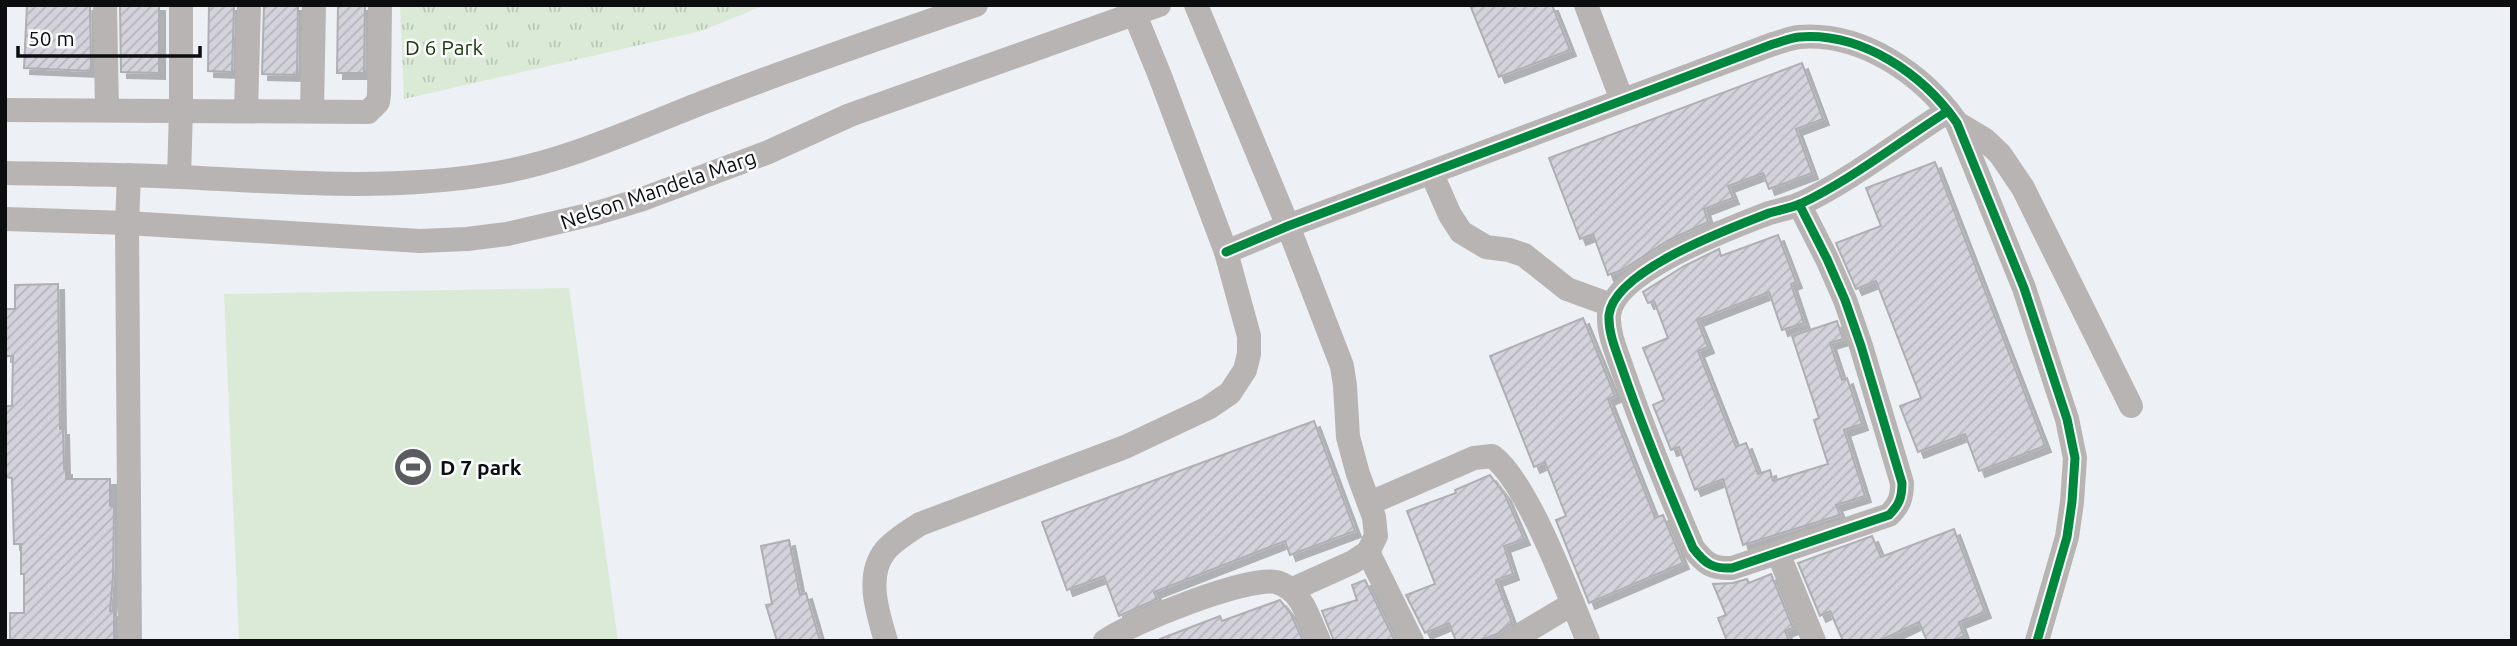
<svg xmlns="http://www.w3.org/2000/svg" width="2517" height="646" viewBox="0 0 2517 646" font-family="Ubuntu,sans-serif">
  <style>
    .grass { fill: #daead6 }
    .park { fill: url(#park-tufts) }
    .building { fill: url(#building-hatch); stroke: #aeafb3; stroke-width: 2; filter: url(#shadow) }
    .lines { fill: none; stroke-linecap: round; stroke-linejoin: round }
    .minor { stroke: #b8b4b3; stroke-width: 24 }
    .cycleway-casing { stroke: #fbfcfd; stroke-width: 13 }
    .cycleway { stroke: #00873e; stroke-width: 9 }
    .labels { text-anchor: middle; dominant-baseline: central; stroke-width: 5; stroke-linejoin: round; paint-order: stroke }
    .park-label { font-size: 21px; fill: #1b3409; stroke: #fbfcfd }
    .street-label { font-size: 21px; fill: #0b0d0f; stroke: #fbfcfd }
    .poi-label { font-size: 21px; font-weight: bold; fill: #0b0d0f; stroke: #fbfcfd; text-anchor: start }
  </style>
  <defs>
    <pattern id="park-tufts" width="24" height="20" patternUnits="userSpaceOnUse" patternTransform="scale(1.75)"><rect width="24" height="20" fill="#daead6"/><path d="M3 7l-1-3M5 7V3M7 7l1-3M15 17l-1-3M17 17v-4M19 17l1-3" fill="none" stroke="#bac8b6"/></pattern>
    <pattern id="building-hatch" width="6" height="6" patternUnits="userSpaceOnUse" patternTransform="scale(1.75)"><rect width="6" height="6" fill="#d4d2db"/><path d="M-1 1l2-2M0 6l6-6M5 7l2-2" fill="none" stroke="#b5b3bb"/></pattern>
    <filter id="shadow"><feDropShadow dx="6" dy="6" stdDeviation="0" flood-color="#0004"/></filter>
  </defs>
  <rect width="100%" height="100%" fill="#edf0f4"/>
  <polygon class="grass" points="569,288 618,641 239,641 224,294"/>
  <polygon class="park" points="400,5 765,5 701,31 404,99"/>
  <g class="building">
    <polygon points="27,5 90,5 91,71 24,68"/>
    <polygon points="120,5 159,5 159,73 121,72"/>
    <polygon points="209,5 234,5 232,72 208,71"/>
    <polygon points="264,5 298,5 297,75 262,74"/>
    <polygon points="338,5 365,5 364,73 337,73"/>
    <polygon points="1470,5 1552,5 1570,50 1499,77"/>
    <polygon points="1802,63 1823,119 1796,129 1812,173 1769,189 1763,173 1728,186 1733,198 1704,209 1708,222 1669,240 1622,270 1608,275 1593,234 1580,239 1549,158"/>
    <polygon points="1935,162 2045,446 1979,471 1965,434 1918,452 1900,406 1921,398 1876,281 1856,289 1836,243 1881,226 1866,188"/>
    <polygon points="1778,235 1796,282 1791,284 1804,323 1782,330 1769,292 1697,320 1708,347 1698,351 1736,447 1746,443 1758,474 1770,470 1773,481 1828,464 1814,420 1819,418 1792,336 1837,321 1843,339 1830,343 1842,380 1847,378 1862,424 1844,430 1865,496 1836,505 1840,515 1743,545 1723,479 1695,490 1679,447 1671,450 1653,405 1664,400 1643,348 1668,338 1654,301 1648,303 1643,292 1684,266 1719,249 1721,256"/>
    <polygon points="58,284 60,429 63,429 64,469 66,469 66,479 110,479 110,506 114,506 113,576 110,611 114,611 114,641 10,641 10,613 24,613 24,574 21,574 21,544 14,544 12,478 6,477 5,406 12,406 13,356 5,356 5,309 15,309 15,285"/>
    <polygon points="1583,318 1615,396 1608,399 1655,518 1663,515 1683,563 1589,603 1556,520 1566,516 1545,462 1534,467 1490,356"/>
    <polygon points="1314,421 1355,531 1290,555 1285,541 1154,592 1157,599 1119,616 1104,576 1067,590 1042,522"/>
    <polygon points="1490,475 1505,495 1524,539 1504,546 1513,574 1496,580 1512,623 1497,634 1478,641 1456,641 1449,623 1425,633 1406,595 1435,584 1407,511 1456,493 1455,490"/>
    <polygon points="1954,529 1985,612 1959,622 1964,636 1953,641 1927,641 1919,622 1879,641 1843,641 1830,611 1820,616 1798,563 1872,536 1881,557"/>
    <polygon points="789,540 800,595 806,593 820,641 777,641 766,605 772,604 761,546"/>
    <polygon points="1771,574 1793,628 1785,631 1789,641 1727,641 1718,618 1726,615 1713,584 1733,583 1747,579 1749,583"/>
    <polygon points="1365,580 1395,641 1334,641 1322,611 1357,600 1352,585"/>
    <polygon points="1280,600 1291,614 1303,641 1160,641 1160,639 1220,616 1222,621"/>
  </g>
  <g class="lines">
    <g class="minor">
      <polyline points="105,5 107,110"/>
      <polyline points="1196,5 1288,226 1342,366 1345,386 1348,437 1358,474 1374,517 1376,536 1368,552 1353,562 1291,590"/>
      <polyline points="1586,5 1622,100"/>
      <polyline points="5,110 368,112 378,102 379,94 380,5"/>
      <polyline points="246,111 249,5"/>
      <polyline points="312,111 314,5"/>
      <polyline points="1957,123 1984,139 2000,154 2023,188 2131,406"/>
      <polyline points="1431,172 1450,215 1461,232 1486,247 1509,250 1524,255 1567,289 1611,305"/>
      <path d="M 5,173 C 63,174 122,174 180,177 C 283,182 389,191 491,174 C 566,162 637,128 707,101 C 796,67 885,36 976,5"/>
      <polyline points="129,175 127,223 130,641"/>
      <polyline points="179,177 181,110 181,5"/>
      <path d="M 1799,204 L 1827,259 L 1845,300 L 1861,346 L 1902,483 C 1902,498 1899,505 1889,515 L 1732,568 C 1713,569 1705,564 1693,548 C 1668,490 1644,431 1623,371 C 1617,353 1608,334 1609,315 C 1614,270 1731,228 1769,213 C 1779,210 1790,208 1800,204 C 1848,182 1902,140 1948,111"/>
      <polyline points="5,219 127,223 420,241 467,239 507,234 597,213 640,200 766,153 850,115 1159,5"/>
      <path d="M 1226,252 L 1288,226 L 1773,44 C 1781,42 1790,38 1799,37 C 1862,32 1923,74 1957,123 L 2024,288 L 2067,419 L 2075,458 L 2072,502 L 2067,537 L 2037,641"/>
      <path d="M 1370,503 L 1474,458 L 1492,456 C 1528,482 1569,596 1588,641"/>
      <polyline points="1368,552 1412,641"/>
      <polyline points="1778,553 1814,641"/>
      <path d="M 886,641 C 878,614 865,576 885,551 C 894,540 908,532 920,524 L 1125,447 L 1208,408 L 1230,393 L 1245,370 L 1249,354 L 1249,336 L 1226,252 L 1160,76 L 1131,5"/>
      <path d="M 1105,641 C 1132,622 1245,577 1276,582 C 1280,583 1287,587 1290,589 C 1305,601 1311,625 1319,641"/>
      <polyline points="1510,641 1572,604"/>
    </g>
    <defs>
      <g id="cycleway">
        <path d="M 1799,204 L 1827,259 L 1845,300 L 1861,346 L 1902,483 C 1902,498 1899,505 1889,515 L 1732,568 C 1713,569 1705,564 1693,548 C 1668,490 1644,431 1623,371 C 1617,353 1608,334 1609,315 C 1614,270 1731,228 1769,213 C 1779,210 1790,208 1800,204 C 1848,182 1902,140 1948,111"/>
        <path d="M 1226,252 L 1288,226 L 1773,44 C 1781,42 1790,38 1799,37 C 1862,32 1923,74 1957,123 L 2024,288 L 2067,419 L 2075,458 L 2072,502 L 2067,537 L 2037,641"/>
      </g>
    </defs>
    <use href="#cycleway" class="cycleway-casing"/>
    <use href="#cycleway" class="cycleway"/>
  </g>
  <defs>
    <symbol id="stadium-disc" viewBox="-11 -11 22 22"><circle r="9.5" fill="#5a5c5f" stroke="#fbfcfd"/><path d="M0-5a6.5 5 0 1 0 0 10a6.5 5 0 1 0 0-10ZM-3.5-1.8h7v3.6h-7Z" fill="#fff"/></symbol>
  </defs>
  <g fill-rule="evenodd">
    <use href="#stadium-disc" x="391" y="445" width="44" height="44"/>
  </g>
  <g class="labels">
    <g class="park-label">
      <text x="444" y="47">D 6 Park</text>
    </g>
    <g class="street-label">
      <text transform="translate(658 189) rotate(-19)">Nelson Mandela Marg</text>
    </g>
    <g class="poi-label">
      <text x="440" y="467">D 7 park</text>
    </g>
  </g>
  <rect width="2517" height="646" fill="none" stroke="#0b0d0f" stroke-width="14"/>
  <path d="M18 46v10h182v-10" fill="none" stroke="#0b0d0f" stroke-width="3.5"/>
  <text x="28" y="46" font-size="21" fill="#0b0d0f" stroke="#fbfcfd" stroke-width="5" paint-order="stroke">50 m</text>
</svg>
